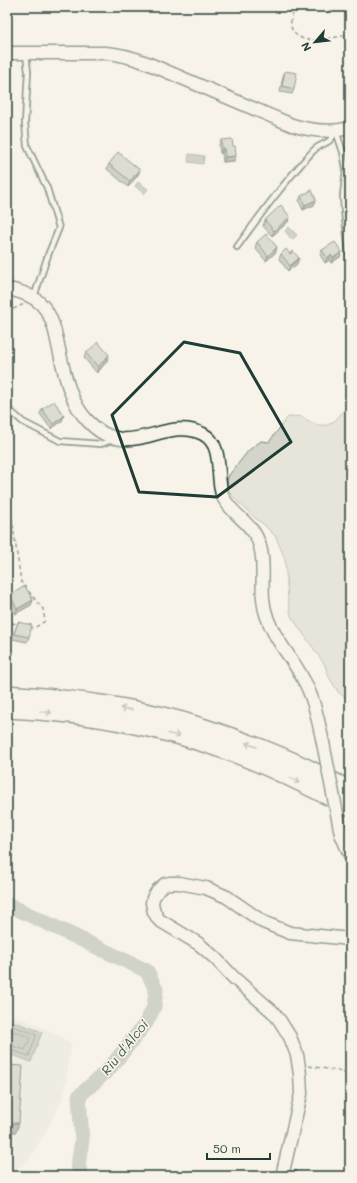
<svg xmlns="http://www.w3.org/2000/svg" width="357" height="1183" viewBox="0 0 357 1183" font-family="Mali,sans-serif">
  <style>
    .built { fill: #e5e4d9 }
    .green { fill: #d3d5ca; stroke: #79897f }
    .water { fill: #a4ada3; stroke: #6f8077 }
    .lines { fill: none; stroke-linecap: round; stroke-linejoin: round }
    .shore { stroke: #546a60; stroke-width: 1 }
    .river { stroke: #a4ada3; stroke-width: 15 }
    .service-casing { stroke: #1f3d34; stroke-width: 8 }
    .tertiary-casing { stroke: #1f3d34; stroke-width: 15 }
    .motorway-casing { stroke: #1f3d34; stroke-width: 20 }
    .path { stroke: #1f3d34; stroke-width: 1.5; stroke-dasharray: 4 3; stroke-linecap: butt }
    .service { stroke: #f7f3e8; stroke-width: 4.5 }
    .tertiary { stroke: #f7f3e8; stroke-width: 12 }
    .motorway { stroke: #f7f3e8; stroke-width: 17 }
    .tertiary-bridge-casing { stroke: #1f3d34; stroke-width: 15; stroke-linecap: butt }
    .tertiary-bridge { stroke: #f7f3e8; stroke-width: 12 }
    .wall { fill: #a1a69d; stroke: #1f3d34 }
    .shaded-wall { fill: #83877f; stroke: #1f3d34 }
    .building { fill: #bbc1b6; stroke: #1f3d34 }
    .oneway { stroke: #8b988e }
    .marked { fill: none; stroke: #1f3d34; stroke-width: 3; stroke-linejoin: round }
    .labels { text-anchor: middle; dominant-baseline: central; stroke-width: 3.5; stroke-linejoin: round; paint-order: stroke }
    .water-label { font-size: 13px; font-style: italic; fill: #405950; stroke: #f7f3e8 }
  </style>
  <rect width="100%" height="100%" fill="#f7f3e8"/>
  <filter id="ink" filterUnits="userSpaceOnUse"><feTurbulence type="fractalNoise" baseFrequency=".025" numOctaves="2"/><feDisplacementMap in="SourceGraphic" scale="8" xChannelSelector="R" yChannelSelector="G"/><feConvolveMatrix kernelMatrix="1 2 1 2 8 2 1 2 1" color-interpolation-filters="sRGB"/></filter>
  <g filter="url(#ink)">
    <polygon class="built" points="7,1013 44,1028 71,1043 66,1083 62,1099 51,1122 30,1158 13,1171 9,1176 7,1176"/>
    <path class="green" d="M 350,403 L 350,701 L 338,692 L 329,677 L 325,665 L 291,616 L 288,600 L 285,559 L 276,537 L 263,524 L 255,518 L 235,499 L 228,490 L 227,481 L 229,475 L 249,450 L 261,441 L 269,442 L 288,417 C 293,417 299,415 304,418 C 306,419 307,420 309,421 C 331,433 337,418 350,403 Z"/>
    <g class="water">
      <polygon points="189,154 204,156 203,164 188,162"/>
      <polygon points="138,182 148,189 144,194 135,186"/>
      <polygon points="289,227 297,235 292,240 285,231"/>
      <polygon points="7,1019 42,1032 31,1062 7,1053"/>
    </g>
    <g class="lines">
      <g class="shore">
        <polyline points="7,1024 35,1034 36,1036 29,1056 7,1049"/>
        <polyline points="7,1029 29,1037 30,1039 25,1050 7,1044"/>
      </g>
      <polyline class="river" points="7,904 147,971 156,990 154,1007 146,1023 109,1069 79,1096 82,1140 78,1166 82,1176"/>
      <defs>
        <g id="service">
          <polyline points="26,54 28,72 25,123 27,146 47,188 59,228 48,255 34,297"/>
          <polyline points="336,131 343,152 346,169 343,196 344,210 350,261"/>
          <path d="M 237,247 C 261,214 285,181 313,151 C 321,142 330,146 335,132"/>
          <polyline points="7,408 23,422 60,441 101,444 112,440"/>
        </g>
        <g id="tertiary">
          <path d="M 7,53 L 106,53 C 121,54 134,58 147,63 L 292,125 C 311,131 330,133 350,128"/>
          <path d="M 7,289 C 20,291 32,295 41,304 C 54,317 56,337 60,354 C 65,377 71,403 87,420 C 128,465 164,414 203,434 C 225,445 215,479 223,497 C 231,513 248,521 256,536 C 269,561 257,591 267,617 C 274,639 291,656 302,677 C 314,697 318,720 323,743"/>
          <polyline points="341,834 350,855"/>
          <polyline points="282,1176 301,1094 300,1074 297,1055 290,1037 280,1021 273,1012 234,978 215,958 199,944 159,920 154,912 152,903 153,898 158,890 165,884 170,883 179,883 206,888 227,897 263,922 290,933 350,939"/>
        </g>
        <g id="motorway">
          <path d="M 7,694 C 74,699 141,707 205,728 C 239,739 274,752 307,768 C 321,775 336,783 350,790"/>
          <path d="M 7,709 C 48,711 90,715 130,724 C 166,731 203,742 238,755 C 276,769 313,789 350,807"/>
        </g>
      </defs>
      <use href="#service" class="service-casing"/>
      <use href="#tertiary" class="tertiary-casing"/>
      <use href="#motorway" class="motorway-casing"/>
      <g class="path">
        <path d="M 297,7 C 292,14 288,23 293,31 C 303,48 334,36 350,35"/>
        <polyline points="7,312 24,304"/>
        <polyline points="7,483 21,582 43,609 45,621 34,628 30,627"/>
        <polyline points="7,618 11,623 18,624"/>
        <polyline points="309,1066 339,1071 350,1075"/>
        <polyline points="294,1170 306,1176"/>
      </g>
      <use href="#service" class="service"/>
      <use href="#tertiary" class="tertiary"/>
      <use href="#motorway" class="motorway"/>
      <defs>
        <polyline id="tertiary-bridge" points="323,743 341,834"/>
      </defs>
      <use href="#tertiary-bridge" class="tertiary-bridge-casing"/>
      <use href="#tertiary-bridge" class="tertiary-bridge"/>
    </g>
    <g class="wall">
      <polygon points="320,7 332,7 327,13"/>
      <polygon points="285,71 294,89 292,94 280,92 283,76"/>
      <polygon points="221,140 234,161 223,162 222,153 220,153 219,145"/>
      <polygon points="109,164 138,175 128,187 107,169"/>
      <polygon points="301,196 314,205 303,210 299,201"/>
      <polygon points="290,217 288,222 272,236 263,226 265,220"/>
      <polygon points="257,242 276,252 266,261 255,248"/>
      <polygon points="322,250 342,252 340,257 331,263 329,260 325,263 320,255"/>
      <polygon points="281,254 297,264 288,271 279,259"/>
      <polygon points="86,353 107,361 97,373 84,358"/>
      <polygon points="42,409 62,421 51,429 40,414"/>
      <polygon points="10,595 33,600 31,605 15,614 8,600"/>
      <polygon points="18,622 29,637 27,642 12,639"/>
    </g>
    <g class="shaded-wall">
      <polygon points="329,7 332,7 327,13"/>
      <polygon points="222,148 224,148 222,153 220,153"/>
      <polygon points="236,156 234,161 223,162 225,157"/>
      <polygon points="140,170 138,175 128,187 130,181"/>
      <polygon points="316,200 314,205 303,210 305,205"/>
      <polygon points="290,217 288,222 272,236 274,231"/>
      <polygon points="277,247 276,252 266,261 268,256"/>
      <polygon points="342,252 340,257 331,263 333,258"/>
      <polygon points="331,255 329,260 325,263 327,258"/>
      <polygon points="299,258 297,264 288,271 290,266"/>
      <polygon points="109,355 107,361 97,373 98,367"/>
      <polygon points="64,416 62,421 51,429 53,424"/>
      <polygon points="33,600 31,605 15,614 17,609"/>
      <polygon points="7,1123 19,1123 16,1132 7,1132"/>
    </g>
    <g class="building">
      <polygon points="285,71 297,73 294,89 282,86"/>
      <polygon points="232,139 233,146 235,146 236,156 225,157 224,148 222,148 221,140"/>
      <polygon points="118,152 140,170 130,181 109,164"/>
      <polygon points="312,190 316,200 305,205 301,196"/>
      <polygon points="281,205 290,217 274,231 265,220"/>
      <polygon points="266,234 277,247 268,256 257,242"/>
      <polygon points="335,242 342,252 333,258 331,255 327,258 322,250"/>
      <polygon points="286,249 290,254 293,251 299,258 290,266 281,254"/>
      <polygon points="98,342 109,355 98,367 86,353"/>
      <polygon points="54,401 64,416 53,424 42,409"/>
      <polygon points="25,586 33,600 17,609 10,595"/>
      <polygon points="18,622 32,625 29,637 14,634"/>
      <polygon points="7,1065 23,1066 19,1123 7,1123"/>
    </g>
    <defs><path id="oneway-shaft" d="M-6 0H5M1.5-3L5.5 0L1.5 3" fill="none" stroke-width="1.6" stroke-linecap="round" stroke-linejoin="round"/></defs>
    <g class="oneway">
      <use href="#oneway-shaft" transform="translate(126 709) rotate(-169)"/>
      <use href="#oneway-shaft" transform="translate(46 712) rotate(7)"/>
      <use href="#oneway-shaft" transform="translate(174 735) rotate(14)"/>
      <use href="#oneway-shaft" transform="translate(251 745) rotate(-160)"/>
      <use href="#oneway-shaft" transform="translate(295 780) rotate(25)"/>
    </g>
  </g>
  <path d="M0 0H357V1183H0ZM 184,342 L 240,353 L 291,442 L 217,497 L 139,492 L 112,415 Z" fill="#f7f3e8" fill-opacity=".55" fill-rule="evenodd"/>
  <path class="marked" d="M 184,342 L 240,353 L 291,442 L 217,497 L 139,492 L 112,415 Z"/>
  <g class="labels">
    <g class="water-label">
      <text transform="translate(124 1047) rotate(-51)">Riu d'Alcoi</text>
    </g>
  </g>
  <rect width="357" height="1183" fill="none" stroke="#f7f3e8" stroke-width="24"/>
  <rect x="12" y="12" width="333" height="1159" fill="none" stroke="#1f3d34" stroke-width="1.5" filter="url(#ink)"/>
  <g transform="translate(315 42) rotate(242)" stroke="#f7f3e8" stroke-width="3" paint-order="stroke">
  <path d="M0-3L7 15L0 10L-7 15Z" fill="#1f3d34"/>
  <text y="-6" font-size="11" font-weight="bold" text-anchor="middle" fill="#1f3d34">N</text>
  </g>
  <path d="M207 1153v6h63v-6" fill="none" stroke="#1f3d34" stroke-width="2"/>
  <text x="213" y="1153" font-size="12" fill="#1f3d34" stroke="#f7f3e8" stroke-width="3" paint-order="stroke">50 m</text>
</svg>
